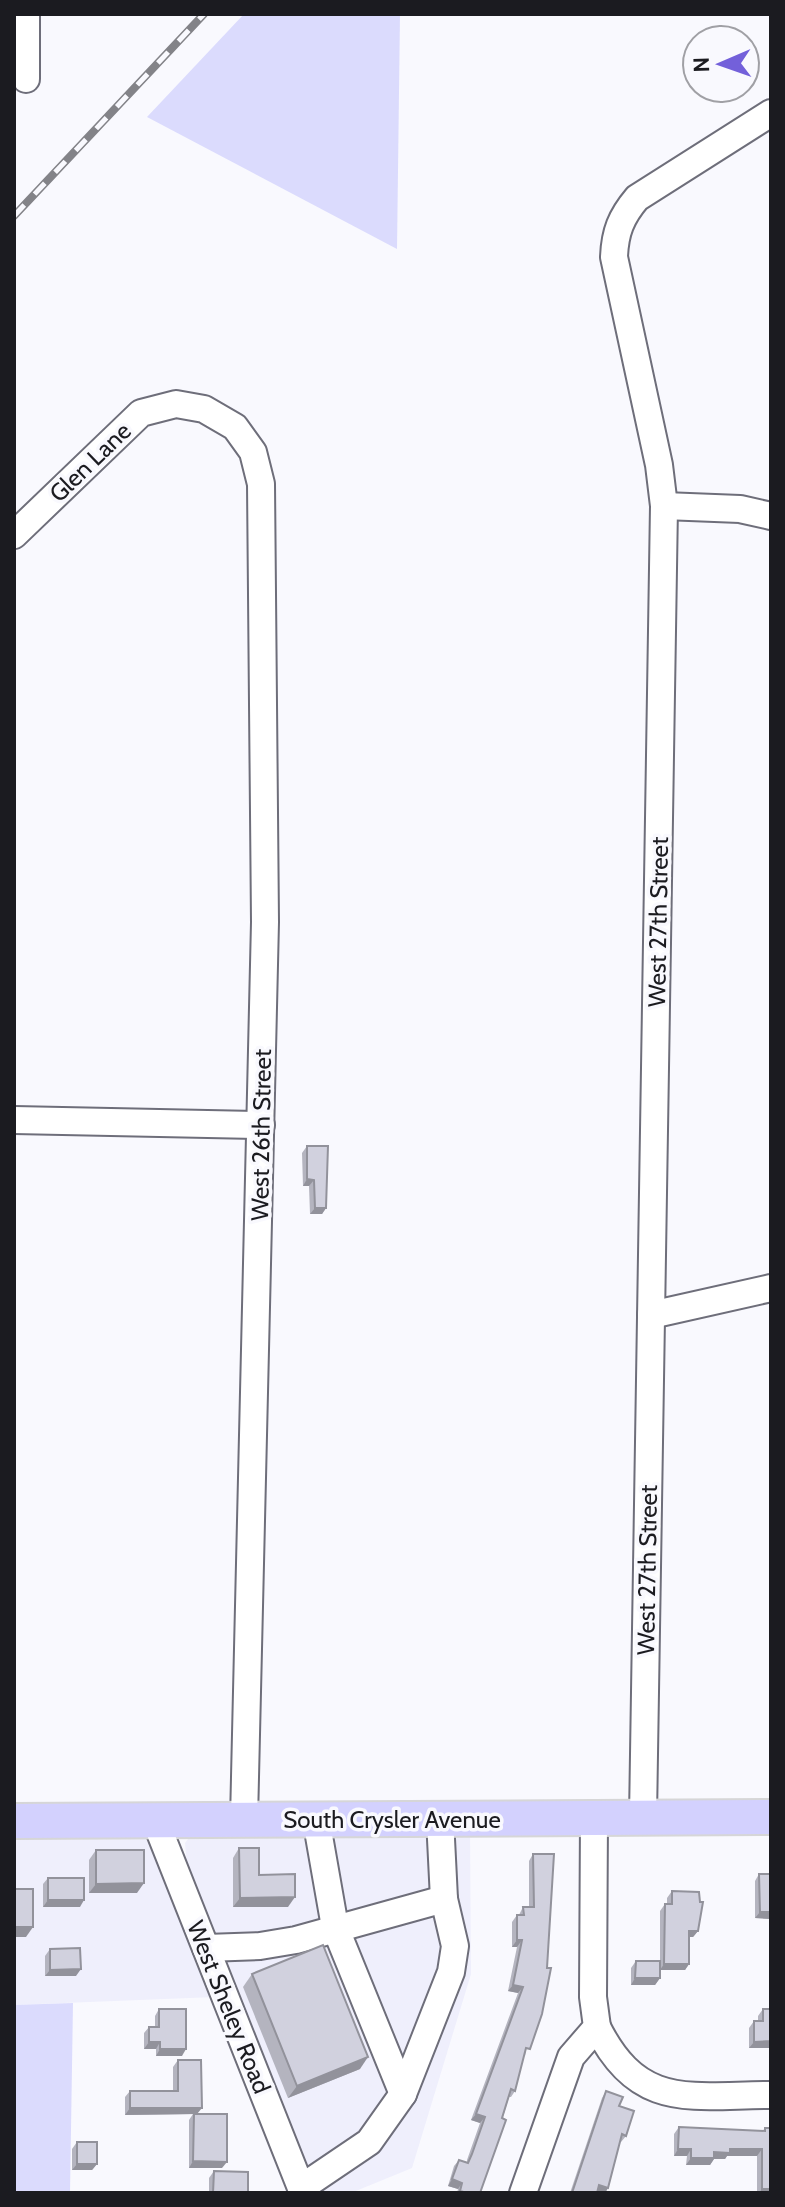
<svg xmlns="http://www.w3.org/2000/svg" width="785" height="2207" viewBox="0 0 785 2207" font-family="Cabin,sans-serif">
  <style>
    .built { fill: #efeffc }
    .green { fill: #dbdbfd }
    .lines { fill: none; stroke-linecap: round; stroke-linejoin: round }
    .minor-casing { stroke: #6e6e7a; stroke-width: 30 }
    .major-casing { stroke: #d6d6d7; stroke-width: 38 }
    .minor { stroke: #fff; stroke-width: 26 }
    .major { stroke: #d3d1fe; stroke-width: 34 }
    .rail-casing { stroke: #838388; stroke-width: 8 }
    .rail { stroke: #f9f9fe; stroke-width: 5; stroke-dasharray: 15; stroke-linecap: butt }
    .wall { fill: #b4b4bf }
    .shaded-wall { fill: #92929b }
    .building { fill: #d1d1de; stroke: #92929b; stroke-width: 2 }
    .labels { text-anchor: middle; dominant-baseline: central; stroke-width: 7; stroke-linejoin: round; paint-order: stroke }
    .street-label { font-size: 24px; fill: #1b1b20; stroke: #f9f9fe }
  </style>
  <rect width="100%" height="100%" fill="#f9f9fe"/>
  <g class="built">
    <polygon points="193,1832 470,1832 471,1974 412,2168 351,2193 315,2193 187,1866 185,1843"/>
    <polygon points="138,1834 153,1844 215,1997 14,2005 14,1835"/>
  </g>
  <g class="green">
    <polygon points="244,14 400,14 397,249 147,117"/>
    <polygon points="73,2003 70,2193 14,2193 14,2005"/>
  </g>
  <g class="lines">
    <defs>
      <g id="minor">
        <polyline points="26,14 26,79"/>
        <polyline points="664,506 740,509 771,516"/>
        <polyline points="14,535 141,413 176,404 204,409 235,427 253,452 261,484 265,922 244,1820"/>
        <polyline points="14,1120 261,1125"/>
        <polyline points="651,1315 771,1288"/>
        <path d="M 643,1817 L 664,506 L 659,465 L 614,257 C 615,232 621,217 637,198 L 771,113"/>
        <polyline points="316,1819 335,1927 403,2094"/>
        <polyline points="155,1820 303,2193"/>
        <polyline points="206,1948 260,1946 296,1940 444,1899"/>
        <path d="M 597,2027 C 639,2111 690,2095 771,2095"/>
        <polyline points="301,2188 369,2142 403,2094 451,1972 455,1946 444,1899 440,1819"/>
        <polyline points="523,2193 571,2057 597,2027 593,1997 594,1818"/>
      </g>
      <polyline id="major" points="14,1821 771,1817"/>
    </defs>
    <use href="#minor" class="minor-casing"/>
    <use href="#major" class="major-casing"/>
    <use href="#minor" class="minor"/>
    <use href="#major" class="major"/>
    <defs>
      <polyline id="rail" points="14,216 204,14"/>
    </defs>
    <use href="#rail" class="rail-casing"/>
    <use href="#rail" class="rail"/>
  </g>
  <g class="wall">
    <polygon points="307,1146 326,1208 322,1214 310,1214 309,1186 303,1186 302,1153"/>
    <polygon points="239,1848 259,1875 288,1907 233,1907 233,1858"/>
    <polygon points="96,1850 137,1893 89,1893 89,1860"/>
    <polygon points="533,1854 554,1854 525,2056 524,2056 515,2091 511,2097 509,2097 480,2193 457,2193 458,2189 448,2186 454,2166 459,2160 467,2162 467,2160 480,2123 471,2120 518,1993 508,1991 517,1947 512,1947 512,1922 517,1915 519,1915 523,1907 529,1907 529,1861"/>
    <polygon points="759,1874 771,1874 771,1919 755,1918 755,1881"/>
    <polygon points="48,1878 80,1907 43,1907 43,1884"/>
    <polygon points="672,1891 698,1931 693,1937 689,1937 689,1964 685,1970 660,1970 660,1978 655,1985 631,1985 631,1968 636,1961 660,1961 660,1911 665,1904 667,1904 667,1898"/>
    <polygon points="50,1949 76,1976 45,1976 45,1956"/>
    <polygon points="252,1974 360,2069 288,2098 243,1987"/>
    <polygon points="771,2005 771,2048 749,2048 749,2028 754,2021 758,2021 758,2016 763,2009 769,2009"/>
    <polygon points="159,2009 182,2056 156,2056 156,2049 144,2049 144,2033 149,2027 155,2027 155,2016"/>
    <polygon points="178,2060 198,2114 222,2168 189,2168 189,2120 193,2114 125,2115 125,2097 130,2091 173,2091 173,2067"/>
    <polygon points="606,2091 619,2106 626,2136 621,2142 620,2142 608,2188 605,2193 570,2193 602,2098"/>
    <polygon points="679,2127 763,2131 765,2128 771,2128 771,2193 757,2193 757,2156 727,2156 725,2159 714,2159 710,2165 686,2165 687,2156 674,2156 674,2134"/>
    <polygon points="77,2142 97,2164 92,2170 72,2170 72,2149"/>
    <polygon points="214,2171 248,2193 209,2193 209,2178"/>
  </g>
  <g class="shaded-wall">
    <polygon points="307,1179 314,1180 309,1186 303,1186"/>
    <polygon points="315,1208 326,1208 322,1214 310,1214"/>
    <polygon points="144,1883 137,1893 89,1893 96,1884"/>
    <polygon points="295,1897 288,1907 233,1907 240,1898"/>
    <polygon points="48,1900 84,1900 80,1907 43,1907"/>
    <polygon points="760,1912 771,1912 771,1919 755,1918"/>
    <polygon points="14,1927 33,1927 26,1937 14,1937"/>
    <polygon points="689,1931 698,1931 693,1937 685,1937"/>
    <polygon points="517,1940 522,1940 517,1947 512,1947"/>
    <polygon points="664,1964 689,1964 685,1970 660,1970"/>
    <polygon points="81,1969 76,1976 45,1976 50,1970"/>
    <polygon points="635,1978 660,1978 655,1985 631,1985"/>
    <polygon points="513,1985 523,1987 518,1993 508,1991"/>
    <polygon points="771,2041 771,2048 749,2048 754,2042"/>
    <polygon points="149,2042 160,2042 156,2049 144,2049"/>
    <polygon points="160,2049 186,2049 182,2056 156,2056"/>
    <polygon points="368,2057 360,2069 288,2098 297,2086"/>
    <polygon points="130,2108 202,2108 197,2114 125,2115"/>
    <polygon points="476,2114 485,2117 480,2123 471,2120"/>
    <polygon points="678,2149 691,2149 687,2156 674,2156"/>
    <polygon points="730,2149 762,2149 757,2156 727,2156 725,2159 714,2159 710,2165 686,2165 691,2158"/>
    <polygon points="193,2161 227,2162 222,2168 189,2168"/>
    <polygon points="77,2164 97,2164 92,2170 72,2170"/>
    <polygon points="452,2179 462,2183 458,2189 448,2186"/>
    <polygon points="599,2185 608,2188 605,2193 595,2191"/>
    <polygon points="762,2189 771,2189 771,2190 769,2193 759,2193"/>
  </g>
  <g class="building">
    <polygon points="307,1146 328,1146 326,1208 315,1208 314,1180 307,1179"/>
    <polygon points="239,1848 259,1848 259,1875 295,1874 295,1897 240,1898"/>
    <polygon points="96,1850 144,1850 144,1883 96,1884"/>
    <polygon points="533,1854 554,1854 547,1968 551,1968 542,2014 530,2049 526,2048 515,2091 511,2089 502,2118 506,2120 480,2193 467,2193 460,2191 462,2183 452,2179 459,2160 468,2163 472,2154 485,2117 476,2114 523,1987 513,1985 522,1940 517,1940 517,1915 524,1915 523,1907 534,1907"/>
    <polygon points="759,1874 771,1874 771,1912 760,1912"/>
    <rect x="48" y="1878" width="36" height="22"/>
    <rect x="14" y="1889" width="19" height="38"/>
    <polygon points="672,1891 699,1892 700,1902 703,1902 698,1931 689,1931 689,1964 664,1964 665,1904 672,1904"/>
    <polygon points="323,1945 368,2057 297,2086 252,1974"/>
    <polygon points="80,1948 81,1969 50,1970 50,1949"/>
    <polygon points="636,1961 660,1961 660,1978 635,1978"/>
    <polygon points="159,2009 186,2009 186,2049 160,2049 160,2042 149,2042 149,2027 159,2027"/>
    <polygon points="763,2009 771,2009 771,2041 754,2042 754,2021 763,2021"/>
    <polygon points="178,2060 201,2060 202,2108 130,2108 130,2091 178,2091"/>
    <polygon points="606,2091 623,2097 619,2106 634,2111 626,2136 622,2134 608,2188 599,2185 597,2193 572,2193"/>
    <polygon points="194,2114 227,2114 227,2162 193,2161"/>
    <polygon points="679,2127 765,2131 765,2128 771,2128 771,2189 762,2189 762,2149 730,2149 730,2153 714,2152 714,2158 691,2158 691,2149 678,2149"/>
    <rect x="77" y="2142" width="20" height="22"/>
    <polygon points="214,2171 248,2172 248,2193 213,2193"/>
  </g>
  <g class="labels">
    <g class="street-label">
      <text transform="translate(90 462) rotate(-44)">Glen Lane</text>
      <text transform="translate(658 922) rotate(-89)">West 27th Street</text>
      <text transform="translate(261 1135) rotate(-89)">West 26th Street</text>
      <text transform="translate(647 1570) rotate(-89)">West 27th Street</text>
      <text x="392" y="1819">South Crysler Avenue</text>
      <text transform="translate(229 2007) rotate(68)">West Sheley Road</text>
    </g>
  </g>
  <rect width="785" height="2207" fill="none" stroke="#1b1b20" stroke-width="32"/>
  <g transform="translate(721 64) rotate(268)"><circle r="38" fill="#f9f9fe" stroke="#a0a0a5" stroke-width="2"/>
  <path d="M0-6L14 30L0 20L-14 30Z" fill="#7360da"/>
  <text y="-12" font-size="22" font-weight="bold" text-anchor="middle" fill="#1b1b20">N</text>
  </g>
</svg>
